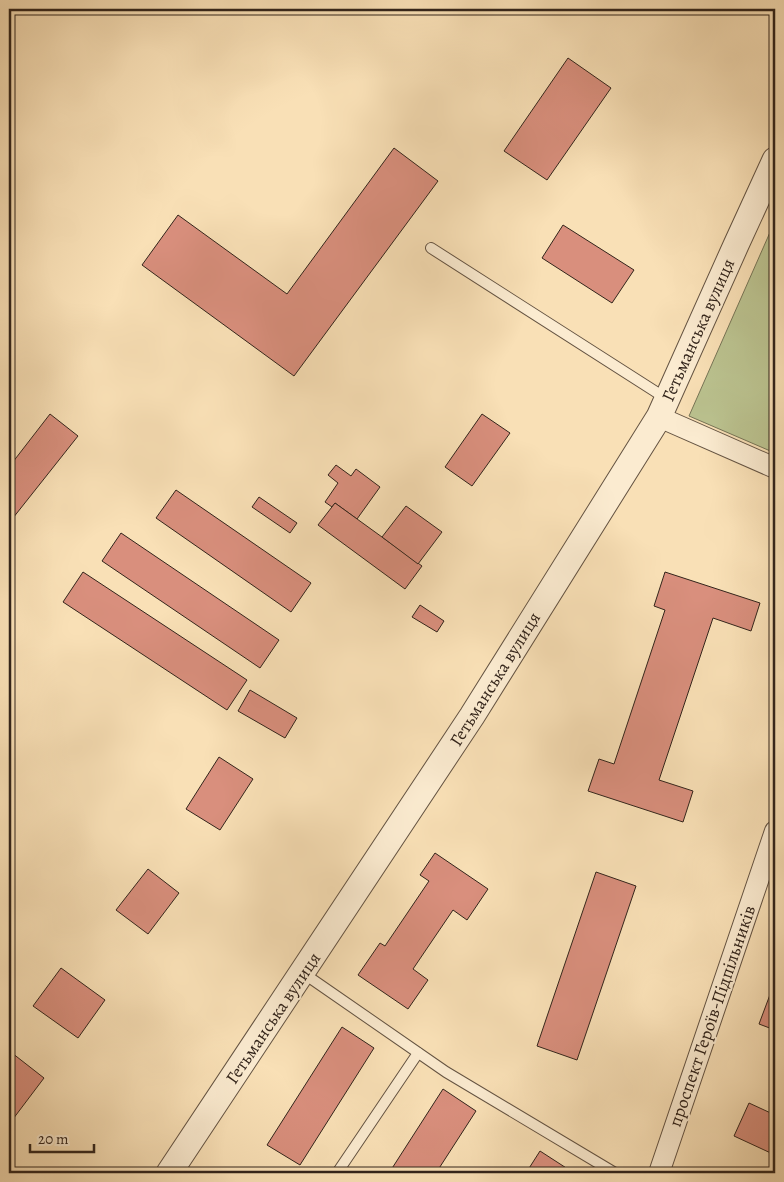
<svg xmlns="http://www.w3.org/2000/svg" width="784" height="1182" viewBox="0 0 784 1182" font-family="Alegreya,serif">
  <style>
    .green { fill: #bbc390; stroke: #767456 }
    .building { fill: #d98f7d; stroke: #32241b }
    .lines { fill: none; stroke-linecap: round; stroke-linejoin: round }
    .service-casing { stroke: #645342; stroke-width: 12 }
    .minor-casing { stroke: #645342; stroke-width: 22 }
    .tertiary-casing { stroke: #645342; stroke-width: 27 }
    .service { stroke: #fbebd0; stroke-width: 10 }
    .minor { stroke: #fbebd0; stroke-width: 20 }
    .tertiary { stroke: #fbebd0; stroke-width: 25 }
    .labels { text-anchor: middle; dominant-baseline: central; stroke-width: 4; stroke-linejoin: round; paint-order: stroke }
    .street-label { font-size: 18px; fill: #32241b; stroke: #fbebd0 }
  </style>
  <rect width="100%" height="100%" fill="#f9e0b6"/>
  <filter id="stains"><feTurbulence type="fractalNoise" baseFrequency=".004" numOctaves="4"/><feColorMatrix values="0 0 0 0 .2 0 0 0 0 .09 0 0 0 0 .02 0 0 0 .5 -.17"/></filter>
  <radialGradient id="worn" r=".72"><stop offset=".6" stop-color="#630" stop-opacity="0"/><stop offset="1" stop-color="#630" stop-opacity=".3"/></radialGradient>
  <polygon class="green" points="775,221 775,453 689,416"/>
  <g class="building">
    <polygon points="568,58 611,88 547,180 504,151"/>
    <polygon points="394,148 438,181 294,376 142,265 178,215 287,294"/>
    <polygon points="563,225 634,270 612,303 542,258"/>
    <polygon points="50,414 78,436 9,523 9,467"/>
    <polygon points="482,414 510,433 472,486 445,467"/>
    <polygon points="336,465 351,476 356,469 380,487 357,519 335,503 332,507 325,502 338,483 328,475"/>
    <polygon points="176,490 311,583 291,612 156,518"/>
    <polygon points="259,497 297,523 290,533 252,507"/>
    <polygon points="335,503 422,566 405,589 318,525"/>
    <polygon points="406,506 442,532 418,564 382,537"/>
    <polygon points="121,533 279,640 260,668 102,561"/>
    <polygon points="83,572 247,680 227,710 63,602"/>
    <polygon points="665,572 760,603 751,631 713,618 659,780 693,791 683,822 588,791 599,759 614,764 665,610 654,606"/>
    <polygon points="420,605 444,621 437,632 412,617"/>
    <polygon points="250,690 297,718 285,738 238,711"/>
    <polygon points="219,757 253,779 220,830 186,809"/>
    <polygon points="435,853 488,889 467,920 453,910 413,969 428,980 408,1009 358,975 380,943 385,946 429,881 420,875"/>
    <polygon points="148,869 179,893 148,934 116,910"/>
    <polygon points="596,872 636,886 577,1060 537,1046"/>
    <polygon points="61,968 105,1000 78,1038 33,1006"/>
    <polygon points="771,992 775,994 775,1030 759,1024"/>
    <polygon points="342,1027 374,1048 300,1165 267,1145"/>
    <polygon points="12,1053 44,1078 10,1123 9,1058"/>
    <polygon points="443,1089 476,1111 436,1173 389,1173"/>
    <polygon points="749,1103 775,1115 775,1155 734,1136"/>
    <polygon points="540,1151 574,1173 526,1173"/>
  </g>
  <g class="lines">
    <defs>
      <g id="service">
        <polyline points="431,248 667,399"/>
        <polyline points="303,973 446,1072 615,1173"/>
        <polyline points="337,1173 418,1053"/>
      </g>
      <g id="minor">
        <polyline points="659,417 775,468"/>
        <polyline points="659,1173 775,831"/>
      </g>
      <polyline id="tertiary" points="169,1173 472,716 659,417 736,245 775,160"/>
    </defs>
    <use href="#service" class="service-casing"/>
    <use href="#minor" class="minor-casing"/>
    <use href="#tertiary" class="tertiary-casing"/>
    <use href="#service" class="service"/>
    <use href="#minor" class="minor"/>
    <use href="#tertiary" class="tertiary"/>
  </g>
  <g class="labels">
    <g class="street-label">
      <text transform="translate(698 330) rotate(-66)">Гетьманська вулиця</text>
      <text transform="translate(495 679) rotate(-58)">Гетьманська вулиця</text>
      <text transform="translate(712 1016) rotate(-71)">проспект Героїв-Підпільників</text>
      <text transform="translate(273 1018) rotate(-56)">Гетьманська вулиця</text>
    </g>
  </g>
  <rect width="784" height="1182" fill="none" stroke="#f9e0b6" stroke-width="30"/>
  <rect x="10" y="10" width="764" height="1162" fill="none" stroke="#32241b" stroke-width="2.5"/>
  <rect x="15" y="15" width="754" height="1152" fill="none" stroke="#32241b"/>
  <path d="M30 1144v8h64v-8" fill="none" stroke="#32241b" stroke-width="2.5"/>
  <text x="38" y="1144" font-size="15" fill="#32241b" stroke="#fbebd0" stroke-width="4" paint-order="stroke">20 m</text>
  <rect width="100%" height="100%" filter="url(#stains)"/>
  <rect width="100%" height="100%" fill="url(#worn)"/>
</svg>
